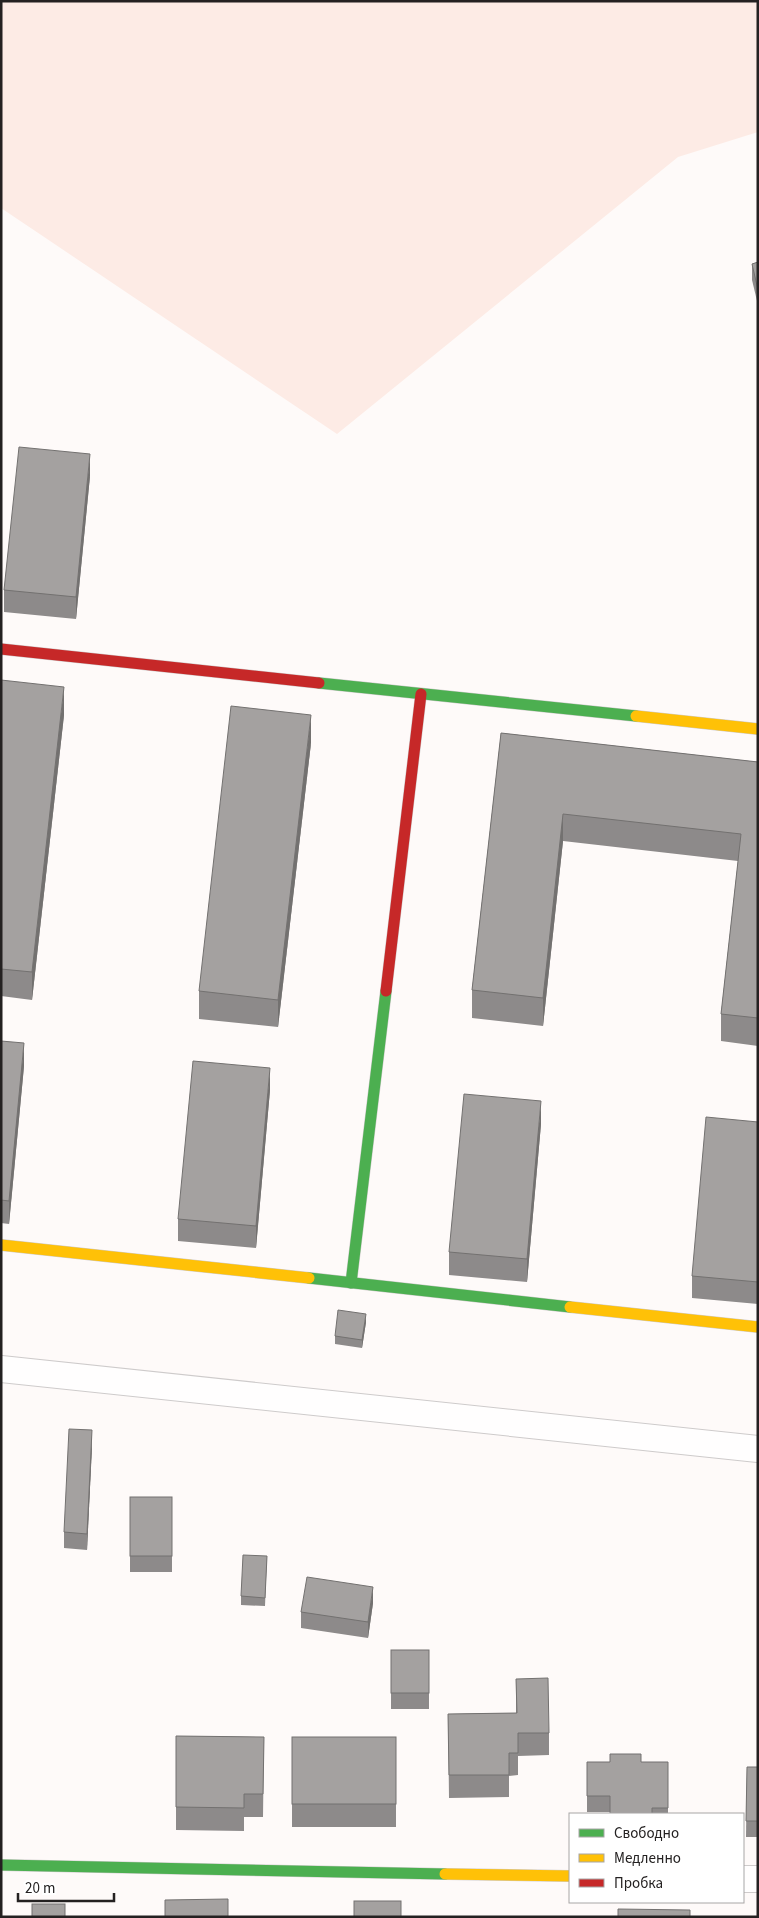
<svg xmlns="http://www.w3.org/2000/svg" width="759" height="1918" viewBox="0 0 759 1918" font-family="'Source Sans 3',sans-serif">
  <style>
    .green { fill: #fdebe5 }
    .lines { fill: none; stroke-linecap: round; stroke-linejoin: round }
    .street-casing { stroke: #cecbcb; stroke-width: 28 }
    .fast-casing { stroke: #cecbcb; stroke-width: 12 }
    .slow-casing { stroke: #cecbcb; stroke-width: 12 }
    .jam-casing { stroke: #cecbcb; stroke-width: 12 }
    .street { stroke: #fffefe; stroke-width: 26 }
    .fast { stroke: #4caf50; stroke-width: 11 }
    .slow { stroke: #ffc107; stroke-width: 11 }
    .jam { stroke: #c62828; stroke-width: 11 }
    .wall { fill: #8d8a8a }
    .shaded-wall { fill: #737170 }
    .building { fill: #a4a1a0; stroke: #737170 }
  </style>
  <rect width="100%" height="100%" fill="#fefaf9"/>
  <polygon class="green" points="1,1 758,1 758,132 678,157 337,434 1,208"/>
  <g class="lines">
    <defs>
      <g id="street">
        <polyline points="1,1369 758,1449"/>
        <polyline points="743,1879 758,1879"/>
      </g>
      <g id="fast">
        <polyline points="319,683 636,716"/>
        <polyline points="309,1278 570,1307"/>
        <polyline points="351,1283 386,991"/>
        <polyline points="1,1865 445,1874"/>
      </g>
      <g id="slow">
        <polyline points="636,716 758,729"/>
        <polyline points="1,1245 309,1278"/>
        <polyline points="570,1307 758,1327"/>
        <polyline points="445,1874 570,1876"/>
      </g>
      <g id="jam">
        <polyline points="1,649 319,683"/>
        <polyline points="386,991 421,694"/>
      </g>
    </defs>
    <use href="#street" class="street-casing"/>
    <use href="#fast" class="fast-casing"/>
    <use href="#slow" class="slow-casing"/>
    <use href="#jam" class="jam-casing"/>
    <use href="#street" class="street"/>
    <use href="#fast" class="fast"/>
    <use href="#slow" class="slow"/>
    <use href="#jam" class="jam"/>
  </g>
  <g class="wall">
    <polygon points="758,262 758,305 752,280 752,264"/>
    <polygon points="90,476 76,619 4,612 4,590"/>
    <polygon points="1,680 64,715 32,1000 1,996"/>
    <polygon points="501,733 758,762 758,1046 721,1041 721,1014 738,861 563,841 543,1026 472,1018 472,990"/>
    <polygon points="311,743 278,1027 199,1019 199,991"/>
    <polygon points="1,1041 24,1066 9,1224 1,1223"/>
    <polygon points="270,1090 256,1248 178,1241 178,1219"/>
    <polygon points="758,1122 758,1304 692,1298 692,1276"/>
    <polygon points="541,1124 527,1282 449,1275 449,1252"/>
    <polygon points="366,1322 362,1348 335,1344 335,1336"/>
    <polygon points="92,1446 87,1550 64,1548 64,1532"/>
    <rect x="130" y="1497" width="42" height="75"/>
    <polygon points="267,1556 265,1606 241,1605 241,1596"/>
    <polygon points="373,1603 368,1638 301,1628 301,1612"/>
    <rect x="391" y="1650" width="38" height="59"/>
    <polygon points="516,1679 549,1733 549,1755 518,1756 518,1775 509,1776 509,1797 449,1798 448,1714 516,1713"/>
    <polygon points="176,1736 264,1737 263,1817 244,1817 244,1831 176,1830"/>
    <rect x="292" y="1737" width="104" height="90"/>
    <polygon points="587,1762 668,1762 668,1814 610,1814 610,1812 587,1812"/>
    <polygon points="747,1767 758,1767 758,1837 746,1837"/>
  </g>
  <g class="shaded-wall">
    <polygon points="90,454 90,476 76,619 76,597"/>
    <polygon points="64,687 64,715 32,1000 32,972"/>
    <polygon points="311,715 311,743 278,1027 278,1000"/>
    <polygon points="563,814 563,841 543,1026 543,998"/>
    <polygon points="24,1043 24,1066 9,1224 9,1201"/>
    <polygon points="270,1068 270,1090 256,1248 256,1226"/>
    <polygon points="541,1101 541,1124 527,1282 527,1259"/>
    <polygon points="366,1314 366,1322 362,1348 362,1340"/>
    <polygon points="92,1430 92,1446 87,1550 87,1534"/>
    <polygon points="373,1587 373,1603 368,1638 368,1622"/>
  </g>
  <g class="building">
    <polygon points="758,262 758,290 752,264"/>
    <polygon points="19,447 90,454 76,597 4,590"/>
    <polygon points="1,680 64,687 32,972 1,969"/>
    <polygon points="231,706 311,715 278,1000 199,991"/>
    <polygon points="501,733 758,762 758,1018 721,1014 741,834 563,814 543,998 472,990"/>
    <polygon points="1,1041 24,1043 9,1201 1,1200"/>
    <polygon points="193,1061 270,1068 256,1226 178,1219"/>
    <polygon points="464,1094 541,1101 527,1259 449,1252"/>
    <polygon points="706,1117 758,1122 758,1282 692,1276"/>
    <polygon points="338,1310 366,1314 362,1340 335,1336"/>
    <polygon points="69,1429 92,1430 87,1534 64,1532"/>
    <rect x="130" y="1497" width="42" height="59"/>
    <polygon points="243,1555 267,1556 265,1598 241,1596"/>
    <polygon points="307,1577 373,1587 368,1622 301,1612"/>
    <rect x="391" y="1650" width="38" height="43"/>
    <polygon points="548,1678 549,1733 518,1733 518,1753 509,1753 509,1775 449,1775 448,1714 517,1713 516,1679"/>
    <polygon points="176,1736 264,1737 263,1794 244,1794 244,1808 176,1807"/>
    <rect x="292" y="1737" width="104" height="67"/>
    <polygon points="610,1754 641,1754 641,1762 668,1762 668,1808 652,1808 652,1814 610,1814 610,1796 587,1796 587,1762 610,1762"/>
    <polygon points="747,1767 758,1767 758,1821 746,1821"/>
    <polygon points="228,1899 228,1917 165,1917 165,1900"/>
    <rect x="354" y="1901" width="47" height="16"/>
    <rect x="32" y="1904" width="33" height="13"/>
    <polygon points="618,1909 690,1910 690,1917 618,1917"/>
  </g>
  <rect width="759" height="1918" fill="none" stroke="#242121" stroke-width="5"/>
  <rect x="569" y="1813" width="175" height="90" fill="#ffffff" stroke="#a7a6a6"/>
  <rect x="579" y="1829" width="25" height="8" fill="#4caf50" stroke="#a7a6a6"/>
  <text x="614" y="1838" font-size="15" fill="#242121">Свободно</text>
  <rect x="579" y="1854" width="25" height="8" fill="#ffc107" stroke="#a7a6a6"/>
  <text x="614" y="1863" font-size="15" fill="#242121">Медленно</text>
  <rect x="579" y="1879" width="25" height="8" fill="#c62828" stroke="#a7a6a6"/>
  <text x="614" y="1888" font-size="15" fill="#242121">Пробка</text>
  <path d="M18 1893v8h96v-8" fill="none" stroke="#242121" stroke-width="2.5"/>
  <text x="25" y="1893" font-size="15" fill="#242121" stroke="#ffffff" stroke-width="4" paint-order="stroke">20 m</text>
</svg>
